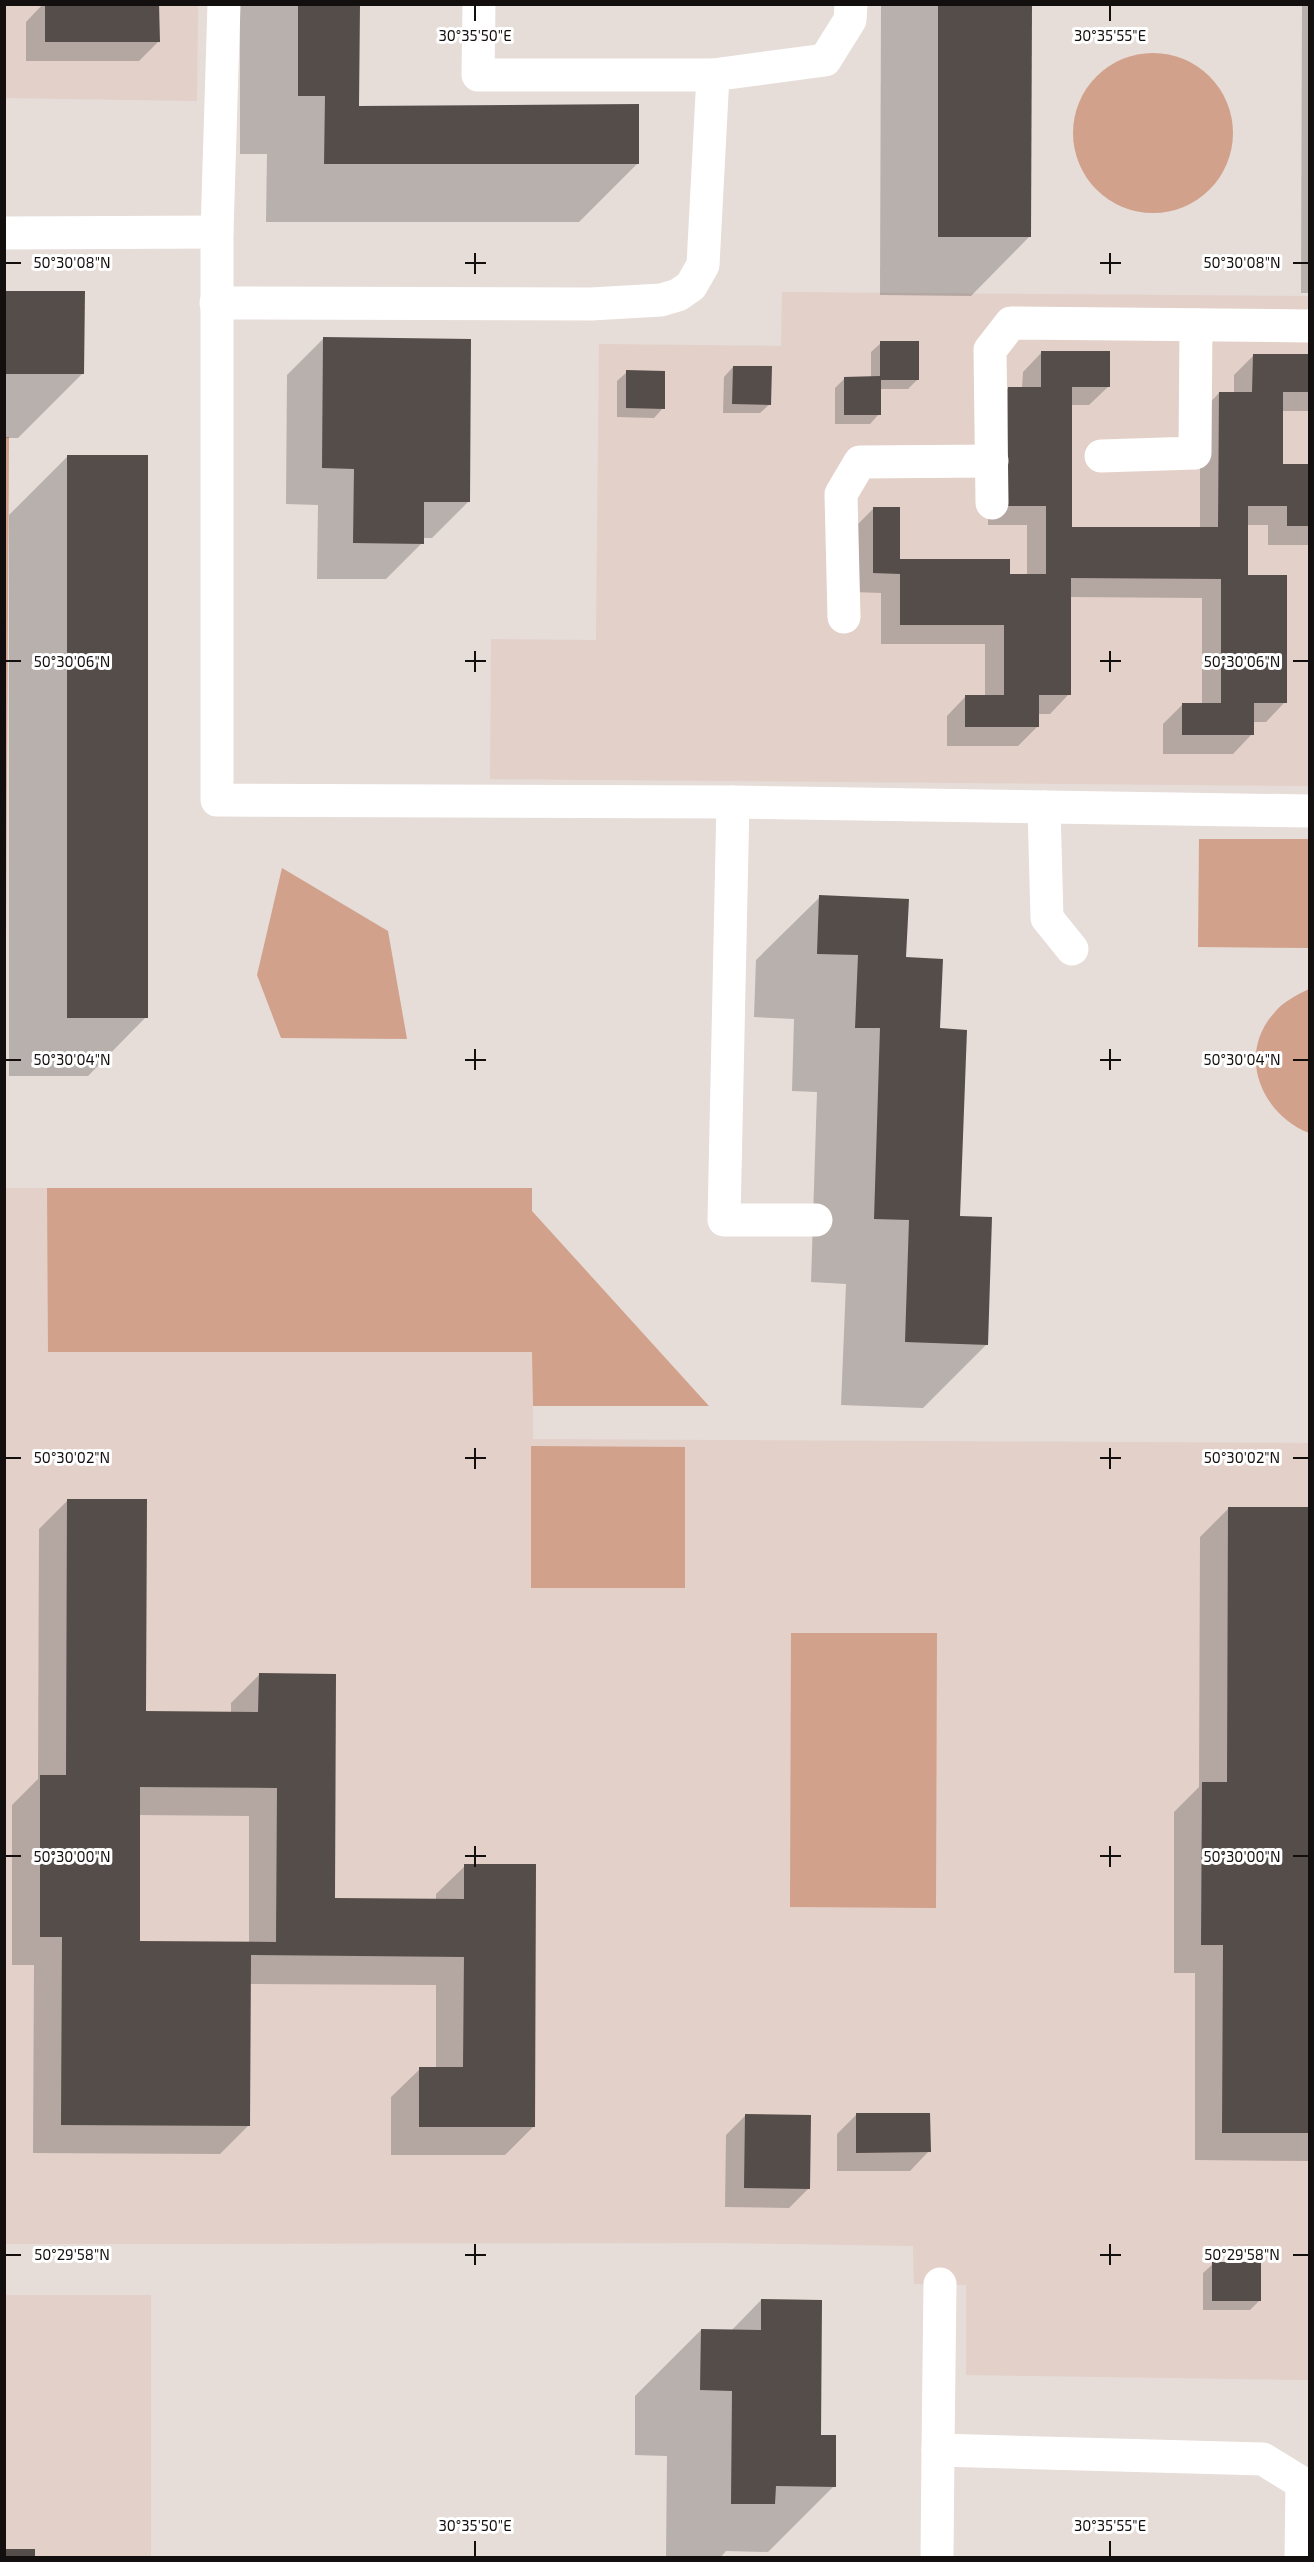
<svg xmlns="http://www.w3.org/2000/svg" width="1314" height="2562" viewBox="0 0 1314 2562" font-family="'Exo 2',sans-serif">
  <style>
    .built { fill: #e2d0c9 }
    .green { fill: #d1a18c }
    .shadow { fill: #0003; fill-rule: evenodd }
    .building { fill: #554d49; fill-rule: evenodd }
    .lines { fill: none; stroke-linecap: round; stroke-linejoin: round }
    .minor { stroke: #fff; stroke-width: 33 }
    .ticks { fill: none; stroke: #130f0e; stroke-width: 2 }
    .ticks-label { font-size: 15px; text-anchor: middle; fill: #130f0e; stroke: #fff; stroke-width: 6; stroke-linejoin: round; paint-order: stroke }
  </style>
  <rect width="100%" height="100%" fill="#e6dcd8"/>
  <g class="built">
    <polygon points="5,5 198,5 197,101 5,98"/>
    <polygon points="782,292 1309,296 1309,786 490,779 491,639 596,640 599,344 781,346"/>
    <polygon points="4,1188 532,1188 533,1439 1309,1443 1309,2380 966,2375 966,2285 914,2284 913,2246 723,2243 5,2244"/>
    <polygon points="4,2295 151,2295 151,2557 5,2557"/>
  </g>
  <g class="green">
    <circle cx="1153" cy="133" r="80"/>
    <polygon points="4,437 9,437 5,1110 4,1110"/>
    <polygon points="1199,839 1309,839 1309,948 1198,947"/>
    <polygon points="282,868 388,931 407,1039 281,1038 257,975"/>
    <path d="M 1309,989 L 1309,1133 C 1261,1114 1236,1054 1275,1012 C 1284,1001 1297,995 1309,989 Z"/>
    <polygon points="47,1188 532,1188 532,1211 709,1406 533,1406 532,1352 48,1352"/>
    <polygon points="531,1446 685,1447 685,1588 531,1588"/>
    <polygon points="791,1633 937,1633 936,1908 790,1907"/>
  </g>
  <g class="shadow">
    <polygon points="43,4 158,4 158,42 139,61 26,61 26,22"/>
    <polygon points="240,4 359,4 357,107 637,164 579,222 266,222 267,154 240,154"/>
    <polygon points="881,4 1030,4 1029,237 971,296 880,295"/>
    <polygon points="1302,4 1310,4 1310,293 1301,293"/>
    <polygon points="4,292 82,374 18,438 4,438"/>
    <polygon points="323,339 469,501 432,538 422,538 422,543 386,579 317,579 318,505 286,504 287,375"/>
    <polygon points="881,343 917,380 908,389 879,389 879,414 870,424 835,424 835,388 845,378 871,378 871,352"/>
    <polygon points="1042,352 1109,386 1089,405 1071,405 1071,529 1200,529 1200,413 1219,393 1234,393 1234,375 1253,356 1310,356 1310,411 1281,411 1281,466 1310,466 1310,545 1268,545 1268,525 1246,525 1246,577 1285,702 1266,722 1252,722 1252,734 1233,754 1163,754 1163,724 1183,704 1202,704 1202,598 1069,597 1069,694 1050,714 1037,714 1037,727 1018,746 947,746 947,716 966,696 985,696 985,644 881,644 881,593 854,592 854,528 873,509 899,560 1027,576 1027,525 988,525 989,408 1008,388 1022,388 1023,372"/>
    <polygon points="733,367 770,404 760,413 723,413 724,377"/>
    <polygon points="627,372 663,408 654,418 617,417 617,381"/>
    <polygon points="68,456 146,1017 88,1076 9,1076 9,515"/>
    <polygon points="820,897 905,959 939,1030 959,1218 987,1344 923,1408 841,1405 846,1284 811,1282 817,1092 792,1091 794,1019 754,1017 756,960"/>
    <path d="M 68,1500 L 144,1712 L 231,1713 L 231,1703 L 260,1674 L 334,1900 L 436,1900 L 436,1894 L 465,1866 L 533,2127 L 505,2155 L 391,2155 L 391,2097 L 420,2069 L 436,2069 L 436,1985 L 250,1984 L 249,2125 L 220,2154 L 33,2153 L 34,1965 L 12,1965 L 12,1805 L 38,1779 L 39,1529 ZM 138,1815 L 249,1816 L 249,1943 L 138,1943 Z"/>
    <polygon points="1229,1508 1306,1720 1310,1720 1310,2161 1195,2160 1195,1973 1174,1973 1174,1812 1199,1787 1200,1537"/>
    <polygon points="746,2115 808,2189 789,2208 725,2207 726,2135"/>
    <polygon points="856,2115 929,2151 910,2171 837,2171 837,2134"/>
    <polygon points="1213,2264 1260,2300 1250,2310 1203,2310 1203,2273"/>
    <polygon points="761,2300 819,2437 834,2486 768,2552 726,2551 720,2558 666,2558 667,2456 635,2455 635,2396 701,2330 731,2331"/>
  </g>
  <g class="building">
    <polygon points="45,4 159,4 160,42 45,42"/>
    <polygon points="298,4 360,4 359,106 639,104 639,164 324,164 325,96 298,96"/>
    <polygon points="938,4 1032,4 1031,237 938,237"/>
    <polygon points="4,291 85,291 84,374 4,374"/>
    <polygon points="323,337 471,339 470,502 424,502 424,544 353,543 354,469 322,468"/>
    <polygon points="880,341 919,341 919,380 881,380 881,415 844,415 844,377 880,376"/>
    <polygon points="1041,351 1110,351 1110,387 1072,387 1072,527 1218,527 1219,392 1252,392 1253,354 1310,354 1310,392 1283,392 1283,464 1310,464 1310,526 1287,526 1287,506 1248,506 1248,575 1287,575 1287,703 1254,703 1254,735 1182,735 1182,703 1221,703 1221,579 1071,578 1071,695 1039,695 1039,727 965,727 965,695 1004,695 1004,625 900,625 900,574 873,573 873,507 900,507 900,559 1010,559 1010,574 1046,574 1046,506 1007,506 1008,387 1041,387"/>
    <polygon points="733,366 772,366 771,405 732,404"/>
    <polygon points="626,370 665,371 665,409 626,408"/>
    <rect x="67" y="455" width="81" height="563"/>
    <polygon points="819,895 909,899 906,957 943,959 940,1028 967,1030 960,1216 992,1217 988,1345 905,1342 909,1220 874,1219 880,1028 855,1028 858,955 817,954"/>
    <path d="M 67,1499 L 147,1499 L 146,1711 L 258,1712 L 259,1673 L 336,1674 L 335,1898 L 464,1899 L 464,1864 L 536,1864 L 535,2127 L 419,2127 L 419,2067 L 463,2067 L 464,1957 L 251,1955 L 250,2126 L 61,2125 L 62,1937 L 40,1937 L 40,1775 L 66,1775 ZM 140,1787 L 277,1788 L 276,1942 L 140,1941 Z"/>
    <polygon points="1228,1507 1308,1507 1310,2133 1222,2133 1223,1945 1201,1945 1202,1782 1227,1782"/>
    <polygon points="856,2113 930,2113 931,2152 856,2153"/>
    <polygon points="745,2114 811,2115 810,2189 744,2188"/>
    <rect x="1212" y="2262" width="49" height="39"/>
    <polygon points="761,2299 822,2300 821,2435 836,2435 836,2487 776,2486 775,2504 731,2504 732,2391 700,2390 701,2329 761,2330"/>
    <rect x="4" y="2549" width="31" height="9"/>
  </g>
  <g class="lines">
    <g class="minor">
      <polyline points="224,4 217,232 217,800 733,802 1310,811"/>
      <polyline points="479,4 478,75 713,75 825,60 850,20 851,4"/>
      <polyline points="4,233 217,232"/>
      <polyline points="216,303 591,304 661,300 678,295 691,286 703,265 713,75"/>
      <polyline points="1101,456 1195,453 1196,325"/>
      <polyline points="992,503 990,350 1011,323 1310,326"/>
      <polyline points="844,617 841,494 860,462 992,461"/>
      <polyline points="733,802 724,1220 816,1220"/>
      <polyline points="1044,807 1047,918 1072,949"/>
      <polyline points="938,2450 940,2284"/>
      <polyline points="937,2558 938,2450 1263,2459 1302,2483 1301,2558"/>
    </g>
  </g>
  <path class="ticks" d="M 475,6 L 475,21M 1110,6 L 1110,21M 475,253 L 475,274M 1110,253 L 1110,274M 6,263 L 21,263M 465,263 L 486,263M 1100,263 L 1121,263M 1293,263 L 1308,263M 475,651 L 475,672M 1110,651 L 1110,672M 6,661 L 21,661M 465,661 L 486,661M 1100,661 L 1121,661M 1293,661 L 1308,661M 475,1049 L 475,1070M 1110,1049 L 1110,1070M 6,1060 L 21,1060M 465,1060 L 486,1060M 1100,1060 L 1121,1060M 1293,1060 L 1308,1060M 475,1448 L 475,1469M 1110,1448 L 1110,1469M 6,1458 L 21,1458M 465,1458 L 486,1458M 1100,1458 L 1121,1458M 1293,1458 L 1308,1458M 475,1846 L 475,1867M 1110,1846 L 1110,1867M 6,1856 L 21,1856M 465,1856 L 486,1856M 1100,1856 L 1121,1856M 1293,1856 L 1308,1856M 475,2244 L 475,2265M 1110,2244 L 1110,2265M 6,2255 L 21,2255M 465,2255 L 486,2255M 1100,2255 L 1121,2255M 1293,2255 L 1308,2255M 475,2541 L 475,2556M 1110,2541 L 1110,2556"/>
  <g class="ticks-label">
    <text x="475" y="41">30°35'50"E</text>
    <text x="1110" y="41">30°35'55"E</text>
    <text x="72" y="268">50°30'08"N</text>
    <text x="1242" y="268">50°30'08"N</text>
    <text x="72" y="667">50°30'06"N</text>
    <text x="1242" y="667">50°30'06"N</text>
    <text x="72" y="1065">50°30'04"N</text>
    <text x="1242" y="1065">50°30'04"N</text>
    <text x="72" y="1463">50°30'02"N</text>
    <text x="1242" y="1463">50°30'02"N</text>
    <text x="72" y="1862">50°30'00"N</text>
    <text x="1242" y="1862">50°30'00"N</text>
    <text x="72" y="2260">50°29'58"N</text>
    <text x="1242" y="2260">50°29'58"N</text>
    <text x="475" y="2531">30°35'50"E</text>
    <text x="1110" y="2531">30°35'55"E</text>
  </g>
  <rect width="1314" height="2562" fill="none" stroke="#130f0e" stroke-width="12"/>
</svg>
